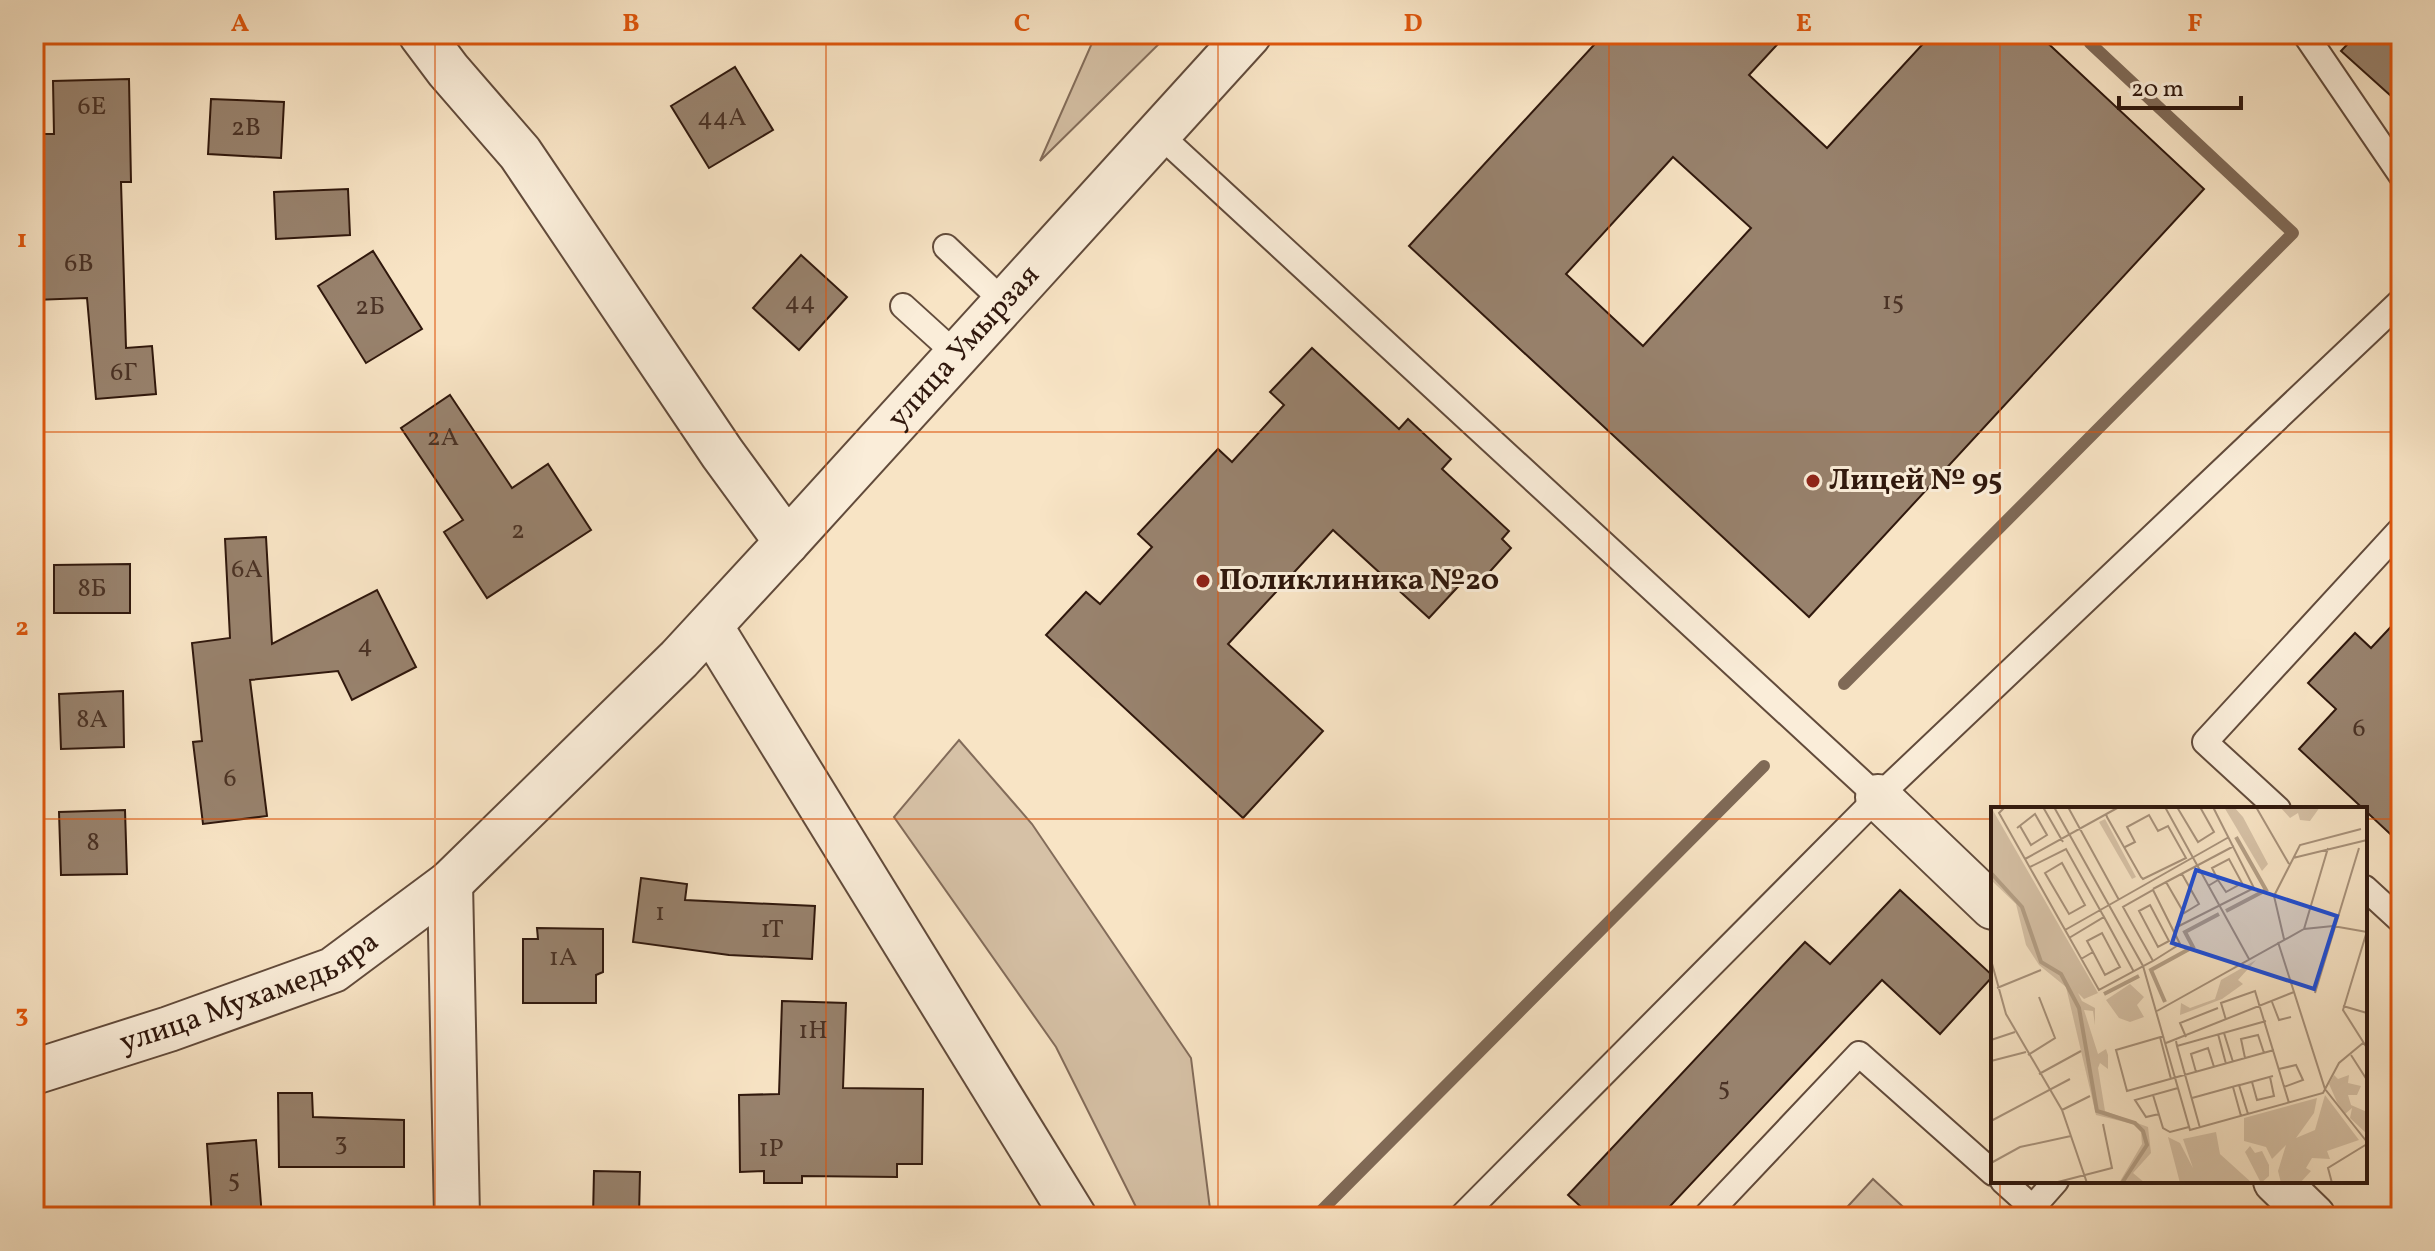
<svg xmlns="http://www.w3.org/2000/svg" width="2435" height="1251" viewBox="0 0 2435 1251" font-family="Vollkorn,serif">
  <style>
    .green { fill: #d6c1a6; stroke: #836c5a; stroke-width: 2 }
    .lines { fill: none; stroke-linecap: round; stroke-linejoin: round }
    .stream { stroke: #7f6956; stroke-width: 12 }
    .building { fill: #98826d; stroke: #30180d; stroke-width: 2; fill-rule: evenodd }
    .service-casing { stroke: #624b3b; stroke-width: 28 }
    .minor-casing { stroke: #624b3b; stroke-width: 48 }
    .tertiary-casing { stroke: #624b3b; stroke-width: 48 }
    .service { stroke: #faedd9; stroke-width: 24 }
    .minor { stroke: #faedd9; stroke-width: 44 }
    .tertiary { stroke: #faedd9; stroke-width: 44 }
    .grid { fill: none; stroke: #df560c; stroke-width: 2; stroke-opacity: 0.55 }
    .poi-dot { fill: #8f2418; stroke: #faedd9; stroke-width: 3 }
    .labels { text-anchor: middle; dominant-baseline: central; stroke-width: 6; stroke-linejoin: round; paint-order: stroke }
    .number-label { font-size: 26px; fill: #4a3225 }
    .street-label { font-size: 30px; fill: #30180d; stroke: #faedd9 }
    .poi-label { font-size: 30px; font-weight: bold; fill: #30180d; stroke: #faedd9; text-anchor: start }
    .inset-river { fill: none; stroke: #b49f86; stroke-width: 4 }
    .inset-road { fill: none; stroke: #a8927b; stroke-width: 2 }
    .view { fill: #1d4ed8; fill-opacity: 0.15; stroke: #1d4ed8; stroke-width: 4 }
    .inset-edge { fill: none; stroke: #30180d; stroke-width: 4 }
    .neatline { fill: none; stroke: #df560c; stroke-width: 3 }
    .grid-label { font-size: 26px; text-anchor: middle; font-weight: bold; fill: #df560c }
  </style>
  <rect width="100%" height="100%" fill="#f8e4c5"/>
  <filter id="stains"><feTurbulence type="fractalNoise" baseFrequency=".0025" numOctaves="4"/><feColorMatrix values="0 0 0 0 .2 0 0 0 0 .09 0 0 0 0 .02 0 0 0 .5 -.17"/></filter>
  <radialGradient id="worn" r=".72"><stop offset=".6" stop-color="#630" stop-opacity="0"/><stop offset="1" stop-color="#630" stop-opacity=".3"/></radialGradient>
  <g class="green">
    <polygon points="1096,34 1169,34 1040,161"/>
    <polygon points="959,740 1032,824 1191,1058 1211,1217 1141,1217 1056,1047 894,817"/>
    <polygon points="1873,1179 1914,1217 1838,1217"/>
  </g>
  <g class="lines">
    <g class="stream">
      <polyline points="1844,684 2293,233 2090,43 2099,34"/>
      <polyline points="1315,1217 1764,766"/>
    </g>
  </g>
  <g class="building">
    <path d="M 1604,34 L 1787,34 L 1749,75 L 1827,148 L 1932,34 L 2038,34 L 2204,189 L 1809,617 L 1409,246 ZM 1673,157 L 1751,228 L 1643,346 L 1566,274 Z"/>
    <polygon points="2357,34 2401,34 2401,105 2341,51"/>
    <polygon points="735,67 773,130 709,168 671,106"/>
    <polygon points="129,79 131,182 121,182 126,348 152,346 156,394 96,399 87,298 34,300 34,230 37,230 36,134 54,134 53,81"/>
    <polygon points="211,99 284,102 281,158 208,154"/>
    <polygon points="348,189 350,235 276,239 274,192"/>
    <polygon points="373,251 422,329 366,363 318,286"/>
    <polygon points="801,255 847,297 799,350 753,308"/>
    <polygon points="1312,348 1399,429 1408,419 1451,459 1442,469 1509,531 1502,539 1511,548 1477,586 1467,577 1429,618 1333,530 1228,644 1323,731 1243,818 1046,635 1086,592 1100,604 1152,547 1138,534 1218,449 1232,462 1284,405 1270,392"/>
    <polygon points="450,395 512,488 548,464 591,530 487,598 444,532 463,520 401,428"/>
    <polygon points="266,537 272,644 377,590 416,667 352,700 338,671 250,680 267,816 203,824 193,742 202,741 192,643 230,638 225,539"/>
    <polygon points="130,564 130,613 54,613 54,565"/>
    <polygon points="2401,616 2401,844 2299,749 2336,709 2308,683 2355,633 2371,648"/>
    <polygon points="123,691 124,747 61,749 59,694"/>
    <polygon points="125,810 127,874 61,875 59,812"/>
    <polygon points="641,878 687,884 685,900 815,906 812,959 729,955 633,942"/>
    <polygon points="1900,890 1993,976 1940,1034 1882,980 1660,1217 1592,1217 1568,1195 1805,942 1830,964"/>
    <polygon points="537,928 603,929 603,972 596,975 596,1003 523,1003 523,939 538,939"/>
    <polygon points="782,1001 846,1003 843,1088 923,1089 922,1164 897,1164 897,1177 802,1176 802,1183 764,1183 764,1171 740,1172 739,1095 779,1094"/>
    <polygon points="278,1093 312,1093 313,1117 404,1120 404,1167 279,1167"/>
    <polygon points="256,1140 262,1217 212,1217 207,1144"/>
    <polygon points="594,1171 640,1172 639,1217 593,1217"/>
  </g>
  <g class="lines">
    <defs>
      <g id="service">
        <polyline points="2305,34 2401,175"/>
        <polyline points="1160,135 1878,797"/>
        <polyline points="946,247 1005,303"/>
        <polyline points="903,306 957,355"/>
        <polyline points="2278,809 2205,742 2401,529"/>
        <polyline points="2365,888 2401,921"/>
        <polyline points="2003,1181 2043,1217"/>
        <polyline points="2033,1207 2056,1181"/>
        <polyline points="1461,1217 1878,797 2401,301"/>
        <polyline points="1705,1217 1859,1054 1993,1173"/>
      </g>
      <g id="minor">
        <polyline points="710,626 1074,1217"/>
        <polyline points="1878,797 1993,907"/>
        <polyline points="450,883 457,1217"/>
        <path id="s1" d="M 34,1072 L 169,1029 L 333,970 L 450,883 L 679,659 L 787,542"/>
        <polyline points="2276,1181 2313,1217"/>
      </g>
      <g id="tertiary">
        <path id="s2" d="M 421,34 L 448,70 L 520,153 L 722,453 L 787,542 L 1249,34"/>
      </g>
    </defs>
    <use href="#service" class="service-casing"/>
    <use href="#minor" class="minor-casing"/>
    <use href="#tertiary" class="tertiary-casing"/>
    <use href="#service" class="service"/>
    <use href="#minor" class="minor"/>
    <use href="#tertiary" class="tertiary"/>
  </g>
  <path class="grid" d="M 435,34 L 435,1217M 826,34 L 826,1217M 1218,34 L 1218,1217M 1609,34 L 1609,1217M 2000,34 L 2000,809M 34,432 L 2401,432M 34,819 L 1993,819M 2365,819 L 2401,819M 2000,1181 L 2000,1217"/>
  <g class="poi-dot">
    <circle cx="1813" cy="481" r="8"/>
    <circle cx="1203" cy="581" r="8"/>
  </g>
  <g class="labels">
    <g class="number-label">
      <text x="92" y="107">6Е</text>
      <text x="722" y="118">44А</text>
      <text x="246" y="128">2В</text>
      <text x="79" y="264">6В</text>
      <text x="800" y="302">44</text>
      <text x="1893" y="302">15</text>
      <text x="370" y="307">2Б</text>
      <text x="124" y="373">6Г</text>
      <text x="443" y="438">2А</text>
      <text x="518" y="531">2</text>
      <text x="247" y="570">6А</text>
      <text x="92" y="589">8Б</text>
      <text x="365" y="645">4</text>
      <text x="92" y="720">8А</text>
      <text x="2359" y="729">6</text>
      <text x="230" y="779">6</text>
      <text x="93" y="843">8</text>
      <text x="660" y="913">1</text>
      <text x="772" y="930">1Т</text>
      <text x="563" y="958">1А</text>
      <text x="813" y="1031">1Н</text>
      <text x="1724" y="1088">5</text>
      <text x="341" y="1143">3</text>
      <text x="771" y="1149">1Р</text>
      <text x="234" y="1180">5</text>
    </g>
    <g class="street-label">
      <text stroke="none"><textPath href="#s2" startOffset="890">улица Умырзая</textPath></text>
      <text stroke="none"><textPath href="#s1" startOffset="230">улица Мухамедьяра</textPath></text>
    </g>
    <g class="poi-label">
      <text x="1829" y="481">Лицей № 95</text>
      <text x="1219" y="581">Поликлиника №20</text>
    </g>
  </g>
  <g transform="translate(1991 807)">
    <rect width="376" height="376" fill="#f8e4c5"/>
    <path d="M 0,0 L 107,186 L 93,192 L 87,186 L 91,194 L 104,201 L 104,218 L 102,204 L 93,203 L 107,247 L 115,242 L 117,248 L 117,262 L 109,256 L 107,261 L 114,304 L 157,320 L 160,346 L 142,366 L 154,376 L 128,376 L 151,337 L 150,325 L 142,317 L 105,308 L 75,180 L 48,158 L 35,138 L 25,97 L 0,73 ZM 233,0 L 243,0 L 252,10 L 277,57 L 271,64 ZM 289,0 L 329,0 L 319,14 L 309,13 L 307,6 L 299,11 ZM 114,12 L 145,70 L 141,72 L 108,15 ZM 265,153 L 247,173 L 252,177 L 231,192 L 189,208 L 190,196 L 199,201 L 224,192 L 230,173 ZM 139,177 L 153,190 L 146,198 L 153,210 L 139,215 L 128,211 L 115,193 ZM 343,268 L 347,272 L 358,268 L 357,276 L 370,279 L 366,288 L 357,288 L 360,298 L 376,305 L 376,327 L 359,311 L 361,301 L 354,307 L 346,295 L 338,277 ZM 334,288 L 368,333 L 336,344 L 339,352 L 321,351 L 315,361 L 320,364 L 309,376 L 290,376 L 287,364 L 295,338 L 281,352 L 275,340 L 253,334 L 253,311 L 326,291 L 323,306 L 305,331 L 324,323 ZM 225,325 L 229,347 L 261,376 L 189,376 L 177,330 L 189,336 L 202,361 L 192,332 ZM 259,339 L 264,346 L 271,344 L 278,358 L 278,369 L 270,376 L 254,345 Z" fill="#d6c1a6"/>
    <path class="inset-river" d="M 0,66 L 31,100 L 50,155 L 70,167 L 88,201 L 106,304 L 144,316 L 152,324 L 156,338 L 131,376M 235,104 L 275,83 L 245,30M 113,187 L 148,169M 174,195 L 160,163 L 202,140 L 194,125 L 228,107"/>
    <path class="inset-road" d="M 52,0 L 72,35M 63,0 L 152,159 L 199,323 L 332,286 L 348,256 L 372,236M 77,0 L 128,93M 128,0 L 34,52 L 108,183 L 162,154 L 189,137 L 162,83 L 132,100 L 162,154M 174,0 L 258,152M 186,0 L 207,35 L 223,25 L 209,0M 265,0 L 298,57M 13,1 L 8,6 L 34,52M 115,7 L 116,10 L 150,70 L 152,72 L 195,51 L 177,19 L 167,24 L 158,8 L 136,20 L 144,35 L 134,40M 26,21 L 44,7 L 56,28 L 40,38 L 29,19M 302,51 L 376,33M 71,56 L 94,98 L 78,107 L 54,66 ZM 39,60 L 75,42 L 113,110M 175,75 L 193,106 L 208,97 L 191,67M 217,79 L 227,73 L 235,85 L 251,76 L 238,52 L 221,61 L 227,73M 162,82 L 243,39M 159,98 L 178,134 L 167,140 L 148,104 ZM 184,121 L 263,81 L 222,0M 313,122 L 337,41M 74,123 L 238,30M 376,124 L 352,203 L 376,241M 78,131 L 113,110 L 143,165M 293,132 L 283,89 L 309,38 L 370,22M 287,135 L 334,282 L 376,335M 90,152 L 102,145 L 96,134 L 111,126 L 129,160 L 114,168 L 102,145M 0,153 L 15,207 L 71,303 L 96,376M 6,181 L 50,163M 324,186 L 368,41M 281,195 L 288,213 L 300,210M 352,199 L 376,206M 166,204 L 313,122 L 342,119 L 376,125M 235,213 L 230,196 L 264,184 L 298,296M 233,226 L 242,255M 227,227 L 235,257M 173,229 L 125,243 L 136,284 L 283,243M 169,230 L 180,272M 195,230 L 189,216 L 227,201M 0,233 L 24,225M 185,234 L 186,239 L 275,214M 175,236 L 303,185M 186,239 L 209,321M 37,248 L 64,231 L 48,190M 360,248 L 376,273M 254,251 L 250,232 L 267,228 L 273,246M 0,254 L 35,245M 288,262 L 305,258 L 312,273 L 293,280M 205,265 L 200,247 L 217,241 L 223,260M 48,267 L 90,244M 261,275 L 266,293 L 283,289 L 279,270M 249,278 L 282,269M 242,280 L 250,309M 162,288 L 172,321 L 179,325 L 198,320M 201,291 L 248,278 L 257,307M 71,303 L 99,289M 168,307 L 155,310 L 144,293 L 187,281M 0,314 L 79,272M 0,356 L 29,340 L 80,329M 63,376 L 121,361 L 112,317M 341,376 L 337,361 L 376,337"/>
    <path class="view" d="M 205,63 L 346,109 L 323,182 L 181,136 Z"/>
    <rect width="376" height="376" class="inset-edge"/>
  </g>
  <rect width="2435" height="1251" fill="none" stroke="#f8e4c5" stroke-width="88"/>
  <path d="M2119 96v12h122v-12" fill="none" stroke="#30180d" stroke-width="4"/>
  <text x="2131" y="96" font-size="24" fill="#30180d" stroke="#faedd9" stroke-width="6" paint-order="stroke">20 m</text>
  <rect x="44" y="44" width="2347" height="1163" class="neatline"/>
  <g class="grid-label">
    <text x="240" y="31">A</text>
    <text x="631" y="31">B</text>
    <text x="1022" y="31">C</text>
    <text x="1413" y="31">D</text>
    <text x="1804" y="31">E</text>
    <text x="2195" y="31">F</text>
    <text x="22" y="247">1</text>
    <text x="22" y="635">2</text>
    <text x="22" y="1022">3</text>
  </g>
  <rect width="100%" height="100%" filter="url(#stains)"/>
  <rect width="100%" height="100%" fill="url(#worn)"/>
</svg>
